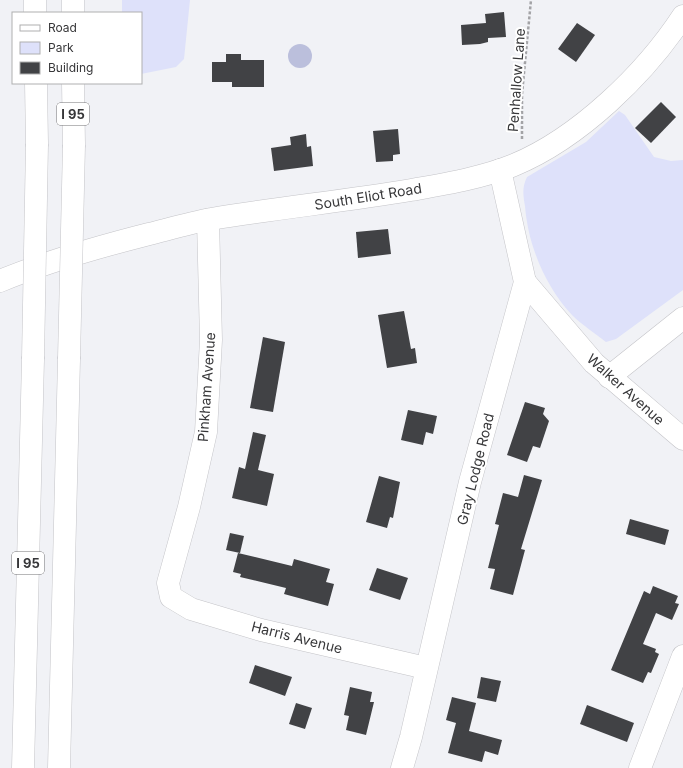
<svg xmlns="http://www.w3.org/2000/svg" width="683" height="768" viewBox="0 0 683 768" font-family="Inter,sans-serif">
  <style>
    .green { fill: #dee1fa }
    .water { fill: #bbbfdc }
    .building { fill: #414245 }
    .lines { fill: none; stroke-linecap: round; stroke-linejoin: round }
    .minor-casing { stroke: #c4c4c8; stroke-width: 23 }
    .secondary-casing { stroke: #c4c4c8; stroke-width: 23 }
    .motorway-casing { stroke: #c4c4c8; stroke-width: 23 }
    .path { stroke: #a3a3a6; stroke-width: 2.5; stroke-dasharray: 3 2; stroke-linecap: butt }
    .minor { stroke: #fff; stroke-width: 22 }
    .secondary { stroke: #fff; stroke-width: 22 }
    .motorway { stroke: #fff; stroke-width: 22 }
    .motorway-bridge-casing { stroke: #c4c4c8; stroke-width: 23; stroke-linecap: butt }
    .motorway-bridge { stroke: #fff; stroke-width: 22 }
    .labels { text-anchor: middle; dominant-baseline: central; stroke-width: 4; stroke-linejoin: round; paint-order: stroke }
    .shield { fill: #fff; stroke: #737374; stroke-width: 1 }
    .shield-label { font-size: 13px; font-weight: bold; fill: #373739 }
    .street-label { font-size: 14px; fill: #373739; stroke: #fff }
  </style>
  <rect width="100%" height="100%" fill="#f1f2f6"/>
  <g class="green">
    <polygon points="122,0 190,0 184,59 176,67 141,74 141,13 122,13"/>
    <path d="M 619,111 L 625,115 L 654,157 L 671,161 L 683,160 L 683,290 L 616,339 L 606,342 C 595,333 582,325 572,315 C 545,286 528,245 525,206 C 523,195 522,187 527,177 L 586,142 Z"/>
  </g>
  <circle class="water" cx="300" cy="56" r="12"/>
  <g class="building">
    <polygon points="504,12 506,37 488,38 488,42 480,44 462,45 461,25 486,23 485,14"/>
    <polygon points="577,23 595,35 576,62 558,49"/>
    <polygon points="226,54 241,54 241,60 264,60 264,87 232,87 232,82 212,82 212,62 226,62"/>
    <polygon points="661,102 676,117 651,143 635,128"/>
    <polygon points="398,129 400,154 393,155 393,161 376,162 373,131"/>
    <polygon points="306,134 307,147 311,146 313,166 274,171 271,148 291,145 290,137"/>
    <polygon points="388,229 391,254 358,258 356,232"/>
    <polygon points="404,311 411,349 415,348 417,363 387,368 378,315"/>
    <polygon points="263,337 285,342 273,412 250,408"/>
    <polygon points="525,402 545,408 543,414 549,421 540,448 533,446 527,462 507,455"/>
    <polygon points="408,410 437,416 433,434 426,432 423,445 401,440"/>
    <polygon points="253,432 266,435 258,470 274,474 267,506 232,498 239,467 245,469"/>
    <polygon points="524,475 542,480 521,549 525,550 513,595 490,589 495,569 488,568 499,525 495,524 503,493 518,497"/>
    <polygon points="379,476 400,482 393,518 390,517 387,528 366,522"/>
    <polygon points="630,519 669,530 665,545 626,534"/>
    <polygon points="230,533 244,536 240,553 226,550"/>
    <polygon points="238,553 292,566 294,559 330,569 326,582 334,584 328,606 284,594 286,588 240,577 241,574 233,572"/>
    <polygon points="377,568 408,578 400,600 369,590"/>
    <polygon points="653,586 678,596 675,603 679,604 672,620 656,613 643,644 656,649 655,652 659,654 651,673 648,672 643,683 611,670 644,591 650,594"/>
    <polygon points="255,665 292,677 285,696 249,683"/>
    <polygon points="481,677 501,681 496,702 477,698"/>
    <polygon points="350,687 372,692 370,702 374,702 366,735 346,730 349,716 344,715"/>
    <polygon points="452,697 476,703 469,731 502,740 498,755 485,751 482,762 448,753 456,723 446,720"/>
    <polygon points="296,703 312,708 305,729 289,724"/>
    <polygon points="587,705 634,723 627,742 580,724"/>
  </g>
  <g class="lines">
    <defs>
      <g id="minor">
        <polyline points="208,220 211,340 206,432 189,507 168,583 171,597 191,609 261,630 426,668"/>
        <polyline points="525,282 594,363 683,439"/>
        <polyline points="609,377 683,318"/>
        <polyline points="402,768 411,737 470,482 525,282 500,170"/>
        <polyline points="640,768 683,656"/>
      </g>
      <path id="secondary" d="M 0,281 C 48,261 98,247 149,234 C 169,229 190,223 211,219 C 278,208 345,201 411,190 C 445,184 482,178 514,165 C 579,138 645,74 683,16"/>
      <g id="motorway">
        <polyline points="35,0 35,13"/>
        <polyline points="73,0 73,13"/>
        <polyline points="36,83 37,144"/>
        <polyline points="73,83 74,145"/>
        <polyline points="23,768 33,359"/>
        <polyline points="59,768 69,359"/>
      </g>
    </defs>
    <use href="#minor" class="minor-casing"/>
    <use href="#secondary" class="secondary-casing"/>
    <use href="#motorway" class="motorway-casing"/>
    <polyline class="path" points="522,139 522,94 531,0"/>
    <use href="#minor" class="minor"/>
    <use href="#secondary" class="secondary"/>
    <use href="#motorway" class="motorway"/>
    <defs>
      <g id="motorway-bridge">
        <polyline points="33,359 37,144"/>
        <polyline points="69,359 74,145"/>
      </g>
    </defs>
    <use href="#motorway-bridge" class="motorway-bridge-casing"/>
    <use href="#motorway-bridge" class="motorway-bridge"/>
  </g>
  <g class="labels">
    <g class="shield">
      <rect x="57" y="103" width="32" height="22" rx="3"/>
      <rect x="12" y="552" width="32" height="22" rx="3"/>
    </g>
    <g class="shield-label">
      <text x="73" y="114">I 95</text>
      <text x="28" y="563">I 95</text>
    </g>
    <g class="street-label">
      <text transform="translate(516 80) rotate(-86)">Penhallow Lane</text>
      <text transform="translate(368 196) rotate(-9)">South Eliot Road</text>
      <text transform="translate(206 387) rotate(-86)">Pinkham Avenue</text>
      <text transform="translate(626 389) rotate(42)">Walker Avenue</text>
      <text transform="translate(475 469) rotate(-76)">Gray Lodge Road</text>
      <text transform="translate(297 637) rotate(14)">Harris Avenue</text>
    </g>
  </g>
  <rect x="12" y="12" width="130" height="72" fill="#ffffff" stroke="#afafb0"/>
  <rect x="20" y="25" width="20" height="6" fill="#ffffff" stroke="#afafb0"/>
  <text x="48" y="32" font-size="12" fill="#373739">Road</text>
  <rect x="20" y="42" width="20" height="12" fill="#dee1fa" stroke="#afafb0"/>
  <text x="48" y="52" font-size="12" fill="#373739">Park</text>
  <rect x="20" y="62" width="20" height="12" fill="#414245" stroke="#afafb0"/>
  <text x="48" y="72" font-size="12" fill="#373739">Building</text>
</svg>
